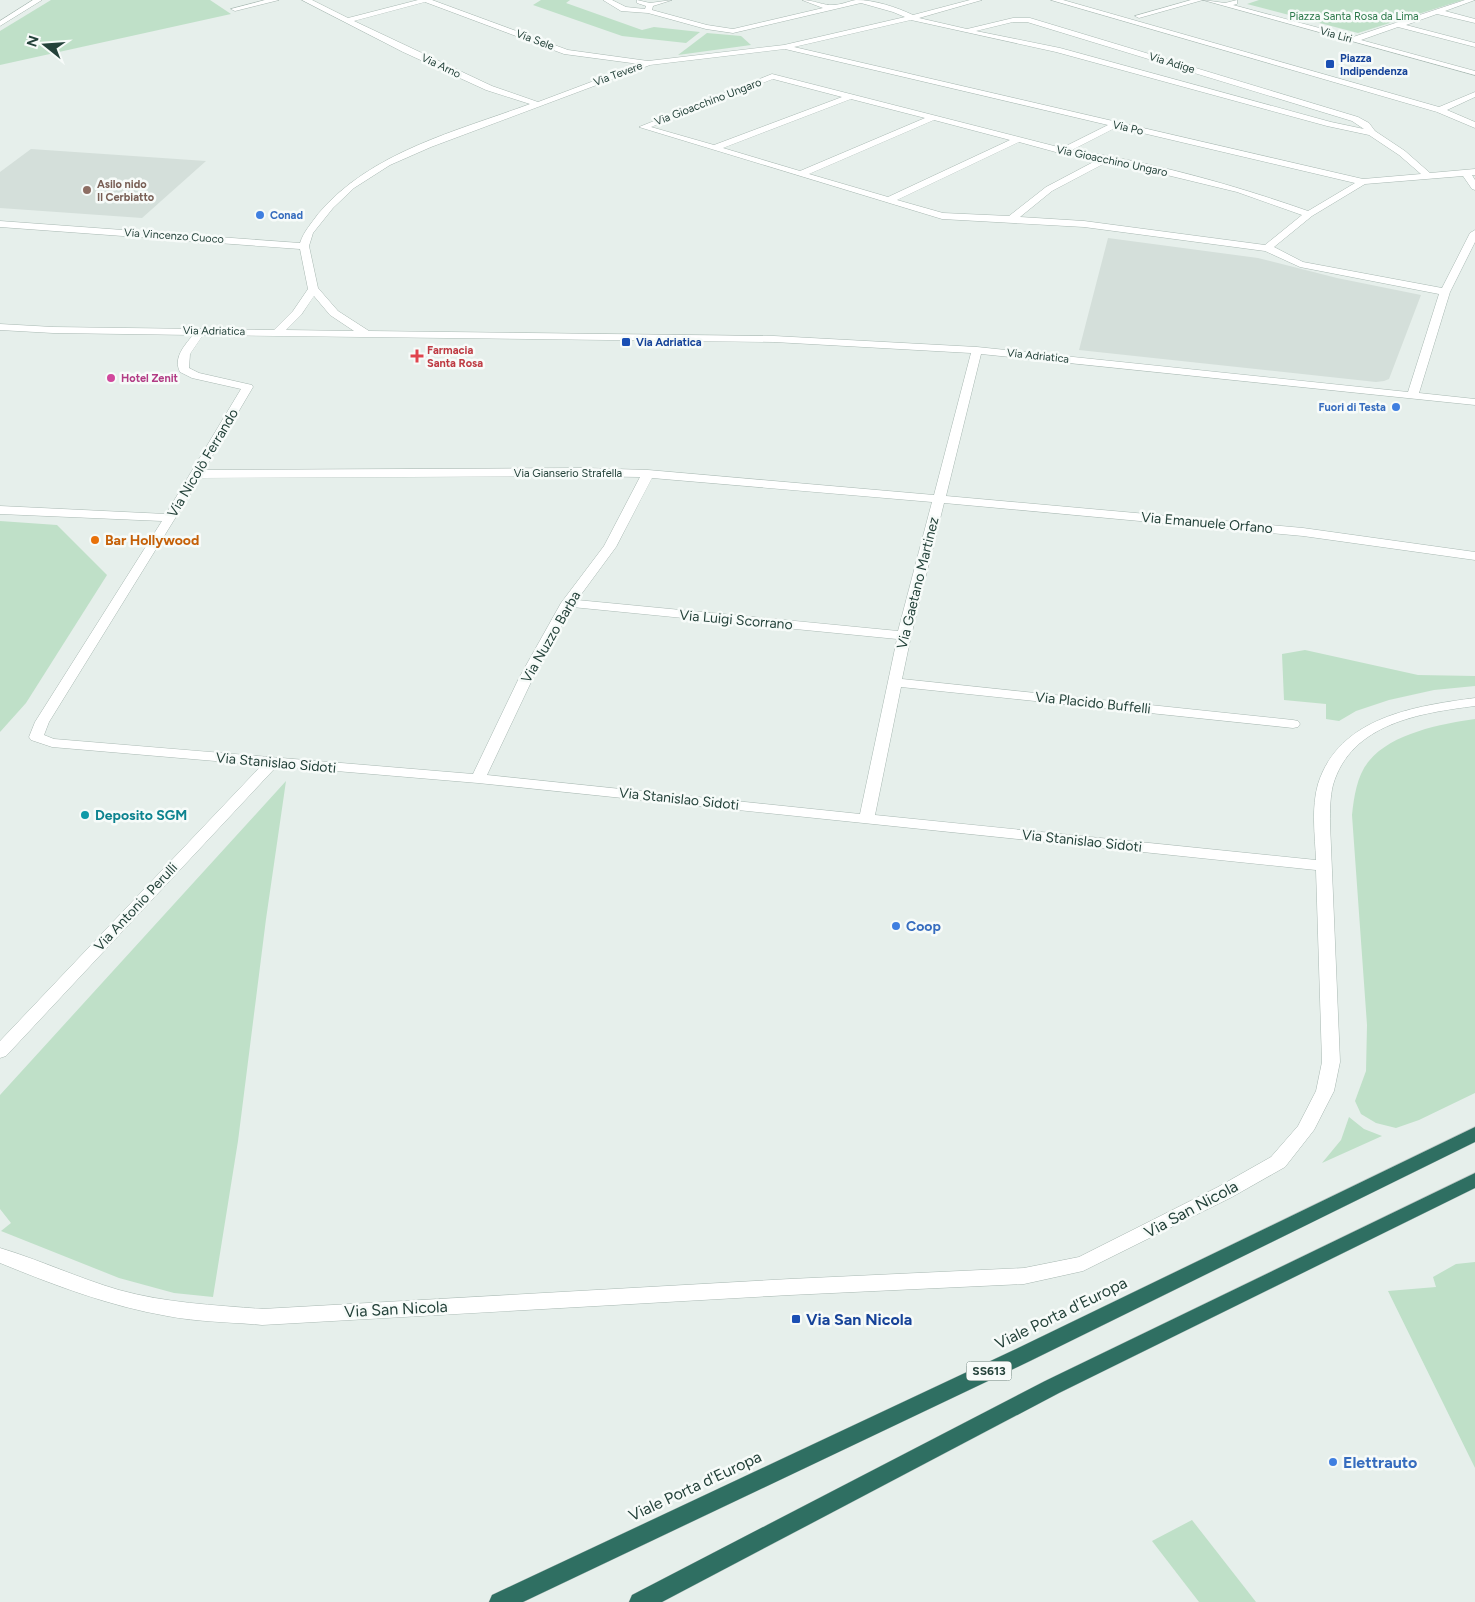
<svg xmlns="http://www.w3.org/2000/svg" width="1475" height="1602" viewBox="0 0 1475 1602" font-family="Figtree,sans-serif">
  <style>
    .built { fill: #d4dfda }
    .green { fill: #bfe0c8 }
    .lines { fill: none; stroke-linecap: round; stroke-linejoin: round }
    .minor-casing { stroke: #a8b8b2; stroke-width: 1 }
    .highway-casing { stroke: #c2cac8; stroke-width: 1 }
    .minor { fill: #fff; fill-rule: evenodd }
    .highway { fill: #2f6f62; fill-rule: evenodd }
    .transit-dot { fill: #1a4fb4; stroke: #f7fbf9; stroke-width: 2 }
    .education-dot { fill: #8d6e63; stroke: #f7fbf9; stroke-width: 2 }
    .shop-dot { fill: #3f7fe0; stroke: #f7fbf9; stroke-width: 2 }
    .health-dot { fill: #e0444e; stroke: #f7fbf9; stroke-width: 2 }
    .hotel-dot { fill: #d1479c; stroke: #f7fbf9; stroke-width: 2 }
    .food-dot { fill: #e8710a; stroke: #f7fbf9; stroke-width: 2 }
    .culture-dot { fill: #0f9aa8; stroke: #f7fbf9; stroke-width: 2 }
    .labels { text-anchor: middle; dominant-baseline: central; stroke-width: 5; stroke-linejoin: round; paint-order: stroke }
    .far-park-label { font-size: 11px; fill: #2d7a4b; stroke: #f7fbf9 }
    .far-street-label { font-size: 11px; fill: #24423a; stroke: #f7fbf9 }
    .far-transit-label { font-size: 11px; font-weight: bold; fill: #164399; stroke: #f7fbf9; text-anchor: start }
    .far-education-label { font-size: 11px; font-weight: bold; fill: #785e54; stroke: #f7fbf9; text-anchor: start }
    .far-shop-label { font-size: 11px; font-weight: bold; fill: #366cbe; stroke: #f7fbf9; text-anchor: start }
    .far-health-label { font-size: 11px; font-weight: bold; fill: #be3a42; stroke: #f7fbf9; text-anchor: start }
    .far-hotel-label { font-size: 11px; font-weight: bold; fill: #b23c85; stroke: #f7fbf9; text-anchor: start }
    .shield { fill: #f7fbf9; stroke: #637a73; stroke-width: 1 }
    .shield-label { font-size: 12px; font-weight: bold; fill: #24423a }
    .street-label { font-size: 14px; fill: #24423a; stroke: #f7fbf9 }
    .food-label { font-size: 14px; font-weight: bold; fill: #c56008; stroke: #f7fbf9; text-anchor: start }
    .culture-label { font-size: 14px; font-weight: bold; fill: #0d838f; stroke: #f7fbf9; text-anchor: start }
    .shop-label { font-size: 14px; font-weight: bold; fill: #366cbe; stroke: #f7fbf9; text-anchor: start }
    .near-street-label { font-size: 16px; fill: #24423a; stroke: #f7fbf9 }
    .near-transit-label { font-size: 16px; font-weight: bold; fill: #164399; stroke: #f7fbf9; text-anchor: start }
    .near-shop-label { font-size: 16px; font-weight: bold; fill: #366cbe; stroke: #f7fbf9; text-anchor: start }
  </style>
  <rect width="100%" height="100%" fill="#e6efeb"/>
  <g class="built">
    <polygon points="31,149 206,161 142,218 0,208 0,172"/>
    <polygon points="1108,238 1258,258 1337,278 1421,295 1389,379 1384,381 1376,382 1079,350"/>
  </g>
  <g class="green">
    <polygon points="51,0 210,0 231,14 0,65 0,31"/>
    <polygon points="541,0 570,0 566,3 642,30 654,27 700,32 686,43 622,36 533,5"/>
    <polygon points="1259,0 1463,0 1358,33 1247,4"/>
    <polygon points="707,33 741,36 751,45 678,55"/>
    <polygon points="0,521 57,525 107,575 26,703 0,732"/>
    <polygon points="1305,650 1418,675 1475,676 1475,686 1434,690 1389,700 1356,711 1339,721 1326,719 1326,704 1284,700 1282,654"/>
    <path d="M 1475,719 L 1475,1093 L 1419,1120 L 1396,1128 L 1376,1123 L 1361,1114 L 1355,1101 L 1366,1071 L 1367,1025 L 1352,815 C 1354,797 1357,775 1369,761 C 1392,733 1441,724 1475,719 Z"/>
    <polygon points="286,781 266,919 238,1141 213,1297 174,1293 119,1278 1,1231 11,1223 0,1209 0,1095"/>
    <polygon points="1349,1117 1364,1129 1382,1136 1322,1163 1341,1140"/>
    <polygon points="1475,1262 1475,1468 1388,1291 1436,1287 1433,1277 1456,1264"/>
    <polygon points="1192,1520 1256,1602 1199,1602 1152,1541"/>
  </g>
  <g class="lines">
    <defs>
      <g id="minor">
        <polygon points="33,0 42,0 0,26 0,21"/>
        <polygon points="265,0 279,0 235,11 231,9"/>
        <path d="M 302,0 L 312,0 L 348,18 L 418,0 L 432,0 L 568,50 L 648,61 L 784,45 L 905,17 L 893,12 L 861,3 L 733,33 L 706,29 L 648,13 L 621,11 L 603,0 L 612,0 L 626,7 L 645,9 L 646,6 L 637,3 L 637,0 L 650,3 L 672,0 L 653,6 L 652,10 L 707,25 L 733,29 L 823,8 L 802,0 C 813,0 825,6 833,5 C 841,5 849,1 856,0 C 875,0 896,7 913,15 L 970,0 L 982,0 L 919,18 L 967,29 L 1013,18 L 1030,18 L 1358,117 L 1369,123 L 1375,131 L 1405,151 L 1430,173 L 1475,169 L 1475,175 L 1472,175 L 1475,180 L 1475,190 L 1472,189 L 1463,176 L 1365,184 L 1312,216 L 1274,247 L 1303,262 L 1442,288 L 1470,233 L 1475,230 L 1475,242 L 1450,292 L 1419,393 L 1475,399 L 1475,405 L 981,354 L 946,496 L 1303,528 L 1475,552 L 1475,560 L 1303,536 L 944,503 L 911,636 L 902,679 L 1293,720 L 1298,721 L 1300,724 L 1298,727 L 1293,728 L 901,687 L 875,815 L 1316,860 C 1315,836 1311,808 1318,784 C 1339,717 1415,706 1475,698 L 1475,706 C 1421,713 1351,723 1333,785 C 1330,797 1330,811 1330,823 L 1340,1062 L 1334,1091 L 1314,1130 L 1285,1167 L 1232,1197 L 1083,1271 L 1024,1284 L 790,1295 L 262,1325 C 230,1322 198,1322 167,1316 C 109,1306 54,1285 0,1263 L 0,1248 C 40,1260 78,1278 119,1290 C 166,1303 213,1305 262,1309 L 790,1279 L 1024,1268 L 1079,1257 L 1218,1187 L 1271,1157 L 1298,1126 L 1316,1091 L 1322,1062 L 1316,870 L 478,783 L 277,766 L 6,1056 L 0,1058 L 0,1041 L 262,765 L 52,747 L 31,740 L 29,737 L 35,722 L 162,521 L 0,514 L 0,506 L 166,514 L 241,389 L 192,378 L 180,372 C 173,358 184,346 193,335 L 53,333 L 0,330 L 0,324 L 53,327 L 274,330 L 293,311 L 308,289 L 300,249 L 0,227 L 0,221 L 300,243 C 304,231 311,224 318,214 C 370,152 457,131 530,104 L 486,90 L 403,52 ZM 425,2 L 564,54 L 639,64 L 538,102 L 492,86 L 354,21 ZM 911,20 L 1056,52 L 1327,126 L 1369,135 L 1399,155 L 1421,174 L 1363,179 L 794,47 ZM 1013,22 L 1027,22 L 1352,121 L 1364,129 L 1331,122 L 1060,48 L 976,31 ZM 785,49 L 1108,125 L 1062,148 L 772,74 L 639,127 L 942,219 L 1084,227 L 1265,251 L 1300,267 L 1439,294 L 1408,392 L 977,347 L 774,336 L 369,331 L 338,311 L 318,288 L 309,246 L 313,233 L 333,208 L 354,188 L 390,165 L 431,147 L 650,65 ZM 773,79 L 842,97 L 714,145 L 651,127 ZM 851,99 L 925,118 L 800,171 L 723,148 ZM 934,120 L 1010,140 L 888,197 L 809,174 ZM 1117,127 L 1355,183 L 1308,211 C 1231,184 1152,162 1072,150 ZM 1019,142 L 1063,154 L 1099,159 L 1046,187 L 1009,216 L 943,213 L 897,200 ZM 1109,161 L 1237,192 L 1302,215 L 1265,245 L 1084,221 L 1020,217 L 1052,191 ZM 314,296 L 330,315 L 354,331 L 286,330 L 301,315 ZM 203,335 L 774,342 L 971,353 L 934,495 L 648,470 L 583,468 L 204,470 L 253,387 L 252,385 L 199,373 L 189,368 L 190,354 ZM 583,476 L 640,477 L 604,546 L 561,603 L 519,678 L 473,774 L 54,739 L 44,735 L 49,722 L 200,478 ZM 652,478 L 932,502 L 898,631 L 577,600 L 616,547 ZM 572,607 L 897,639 L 860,814 L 487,775 L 533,678 Z"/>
        <polygon points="1051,0 1063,0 1439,107 1475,92 1475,97 1447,110 1475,122 1475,128 1437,112"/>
        <polygon points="1191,0 1203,0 1139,18 1135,16"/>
        <polygon points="1203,0 1225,3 1237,0 1237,4 1233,5 1353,37 1465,0 1475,0 1445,11 1475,19 1475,23 1437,14 1406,25 1475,43 1475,47 1398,27 1361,40 1475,71 1475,75"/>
      </g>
      <g id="highway">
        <polygon points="1475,1127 1475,1142 1030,1361 523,1602 489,1602 492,1595 1016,1349"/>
        <polygon points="1475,1173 1475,1188 1059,1393 662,1602 629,1602 632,1595 1045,1381"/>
      </g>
    </defs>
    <use href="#minor" class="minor-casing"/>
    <use href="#highway" class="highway-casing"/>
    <use href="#minor" class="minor"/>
    <use href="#highway" class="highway"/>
  </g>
  <g class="transit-dot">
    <rect x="1325" y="59" width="10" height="10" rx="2.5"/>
    <rect x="621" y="337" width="10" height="10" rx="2.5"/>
    <rect x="791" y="1314" width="10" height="10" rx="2.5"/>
  </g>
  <circle class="education-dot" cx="87" cy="190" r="5"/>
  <g class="shop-dot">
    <circle cx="260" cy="215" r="5"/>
    <circle cx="1396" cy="407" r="5"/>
    <circle cx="896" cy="926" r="5"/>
    <circle cx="1333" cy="1462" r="5"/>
  </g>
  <path class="health-dot" d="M414.5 348.5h5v5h5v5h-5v5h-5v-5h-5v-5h5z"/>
  <circle class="hotel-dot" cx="111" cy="378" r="5"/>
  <circle class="food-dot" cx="95" cy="540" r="5"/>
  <circle class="culture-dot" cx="85" cy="815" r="5"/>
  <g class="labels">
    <g class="far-park-label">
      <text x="1354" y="16">Piazza Santa Rosa da Lima</text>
    </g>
    <g class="far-street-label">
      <text transform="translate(1336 35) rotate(15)">Via Liri</text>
      <text transform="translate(535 40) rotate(20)">Via Sele</text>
      <text transform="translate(1172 63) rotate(17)">Via Adige</text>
      <text transform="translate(441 66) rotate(25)">Via Arno</text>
      <text transform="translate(618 74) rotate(-20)">Via Tevere</text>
      <text transform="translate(708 102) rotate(-21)">Via Gioacchino Ungaro</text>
      <text transform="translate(1128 128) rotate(13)">Via Po</text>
      <text transform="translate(1112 161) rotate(12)">Via Gioacchino Ungaro</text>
      <text transform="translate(174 236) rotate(4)">Via Vincenzo Cuoco</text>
      <text transform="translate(214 331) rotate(1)">Via Adriatica</text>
      <text transform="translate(1038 356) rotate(6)">Via Adriatica</text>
      <text x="568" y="473">Via Gianserio Strafella</text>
    </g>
    <g class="far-transit-label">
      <text x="1340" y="58">Piazza<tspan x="1340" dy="13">Indipendenza</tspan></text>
      <text x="636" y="342">Via Adriatica</text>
    </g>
    <g class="far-education-label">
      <text x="97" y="184">Asilo nido<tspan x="97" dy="13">Il Cerbiatto</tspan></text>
    </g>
    <g class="far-shop-label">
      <text x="270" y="215">Conad</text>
      <text x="1386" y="407" text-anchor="end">Fuori di Testa</text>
    </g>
    <g class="far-health-label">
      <text x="427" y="350">Farmacia<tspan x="427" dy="13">Santa Rosa</tspan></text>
    </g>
    <g class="far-hotel-label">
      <text x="121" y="378">Hotel Zenit</text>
    </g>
    <rect class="shield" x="966.5" y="1361.5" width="45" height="19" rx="4"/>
    <g class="shield-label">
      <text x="989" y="1371">SS613</text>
    </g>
    <g class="street-label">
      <text transform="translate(203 463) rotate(-59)">Via Nicolò Ferrando</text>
      <text transform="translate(1207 523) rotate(5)">Via Emanuele Orfano</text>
      <text transform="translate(918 583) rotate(-76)">Via Gaetano Martinez</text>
      <text transform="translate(736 620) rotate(5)">Via Luigi Scorrano</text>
      <text transform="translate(551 637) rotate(-60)">Via Nuzzo Barba</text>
      <text transform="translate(1093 703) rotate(6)">Via Placido Buffelli</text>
      <text transform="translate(276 763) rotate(5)">Via Stanislao Sidoti</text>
      <text transform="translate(679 799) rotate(6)">Via Stanislao Sidoti</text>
      <text transform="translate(1082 841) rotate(6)">Via Stanislao Sidoti</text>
      <text transform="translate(136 907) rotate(-47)">Via Antonio Perulli</text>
    </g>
    <g class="food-label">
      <text x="105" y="540">Bar Hollywood</text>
    </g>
    <g class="culture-label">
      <text x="95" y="815">Deposito SGM</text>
    </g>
    <g class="shop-label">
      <text x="906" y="926">Coop</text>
    </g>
    <g class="near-street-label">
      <text transform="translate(1191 1209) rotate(-28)">Via San Nicola</text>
      <text transform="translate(396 1309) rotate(-3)">Via San Nicola</text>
      <text transform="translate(1061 1313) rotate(-26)">Viale Porta d'Europa</text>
      <text transform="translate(695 1486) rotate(-25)">Viale Porta d'Europa</text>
    </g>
    <g class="near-transit-label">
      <text x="806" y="1319">Via San Nicola</text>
    </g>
    <g class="near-shop-label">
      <text x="1343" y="1462">Elettrauto</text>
    </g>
  </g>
  <g transform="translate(45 45) rotate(287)" stroke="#f7fbf9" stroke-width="4" paint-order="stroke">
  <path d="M0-4L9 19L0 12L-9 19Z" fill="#24423a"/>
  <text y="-8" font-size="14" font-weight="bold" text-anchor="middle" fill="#24423a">N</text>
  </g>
</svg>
